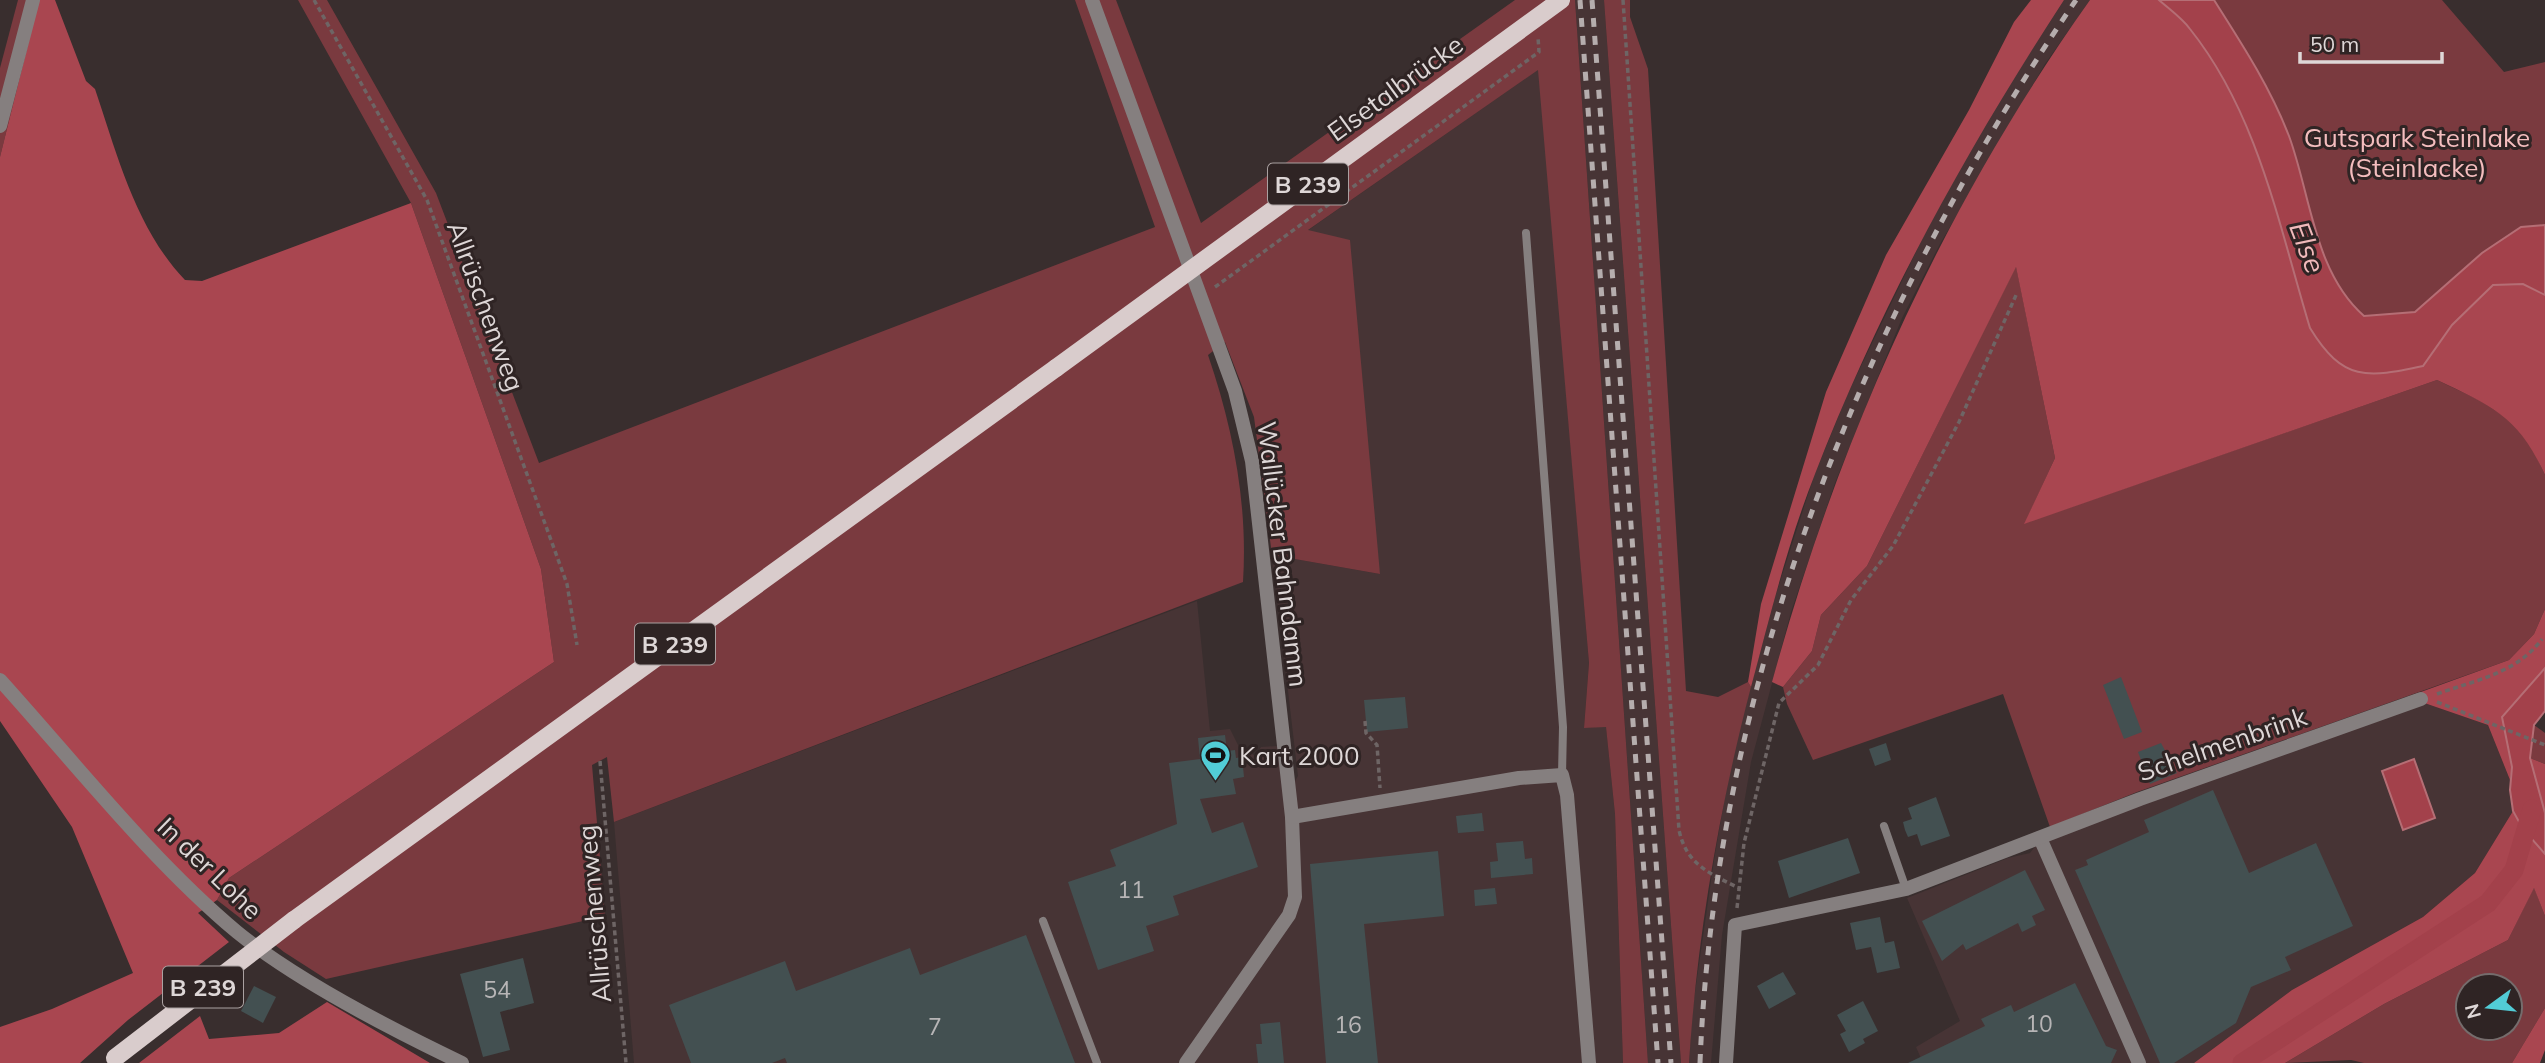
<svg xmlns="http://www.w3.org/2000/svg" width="2545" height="1063" viewBox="0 0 2545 1063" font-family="Mulish,sans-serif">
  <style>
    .built { fill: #473435 }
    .green { fill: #7a3a3f; fill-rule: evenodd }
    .forest { fill: #a94650 }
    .water { fill: #a3414b; stroke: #b56e75; stroke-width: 2 }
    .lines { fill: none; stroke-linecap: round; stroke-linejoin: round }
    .canal { stroke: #a3414b; stroke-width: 19 }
    .building { fill: #435051 }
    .path { stroke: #6e6565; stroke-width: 3.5; stroke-dasharray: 5 3.5; stroke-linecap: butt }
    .service { stroke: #857f7f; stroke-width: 8 }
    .minor { stroke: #857f7f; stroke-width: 14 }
    .primary { stroke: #d9cccc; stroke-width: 18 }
    .rail { stroke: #b5adad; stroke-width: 5; stroke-dasharray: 9 9; stroke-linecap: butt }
    .primary-bridge { stroke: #d9cccc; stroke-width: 18 }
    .labels { text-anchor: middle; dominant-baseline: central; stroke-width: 6; stroke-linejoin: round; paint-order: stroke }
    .number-label { font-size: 23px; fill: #b7b5b6 }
    .shield { fill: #2f2424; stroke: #aaa1a1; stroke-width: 2 }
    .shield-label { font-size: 24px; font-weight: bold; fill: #ded7d7 }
    .street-label { font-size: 26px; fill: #ded7d7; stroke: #2f2424 }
    .park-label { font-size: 26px; fill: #f4bdbe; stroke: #2f2424 }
    .poi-label { font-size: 26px; fill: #ded7d7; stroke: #2f2424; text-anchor: start }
    .water-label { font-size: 28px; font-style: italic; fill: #f1babb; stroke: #2f2424 }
  </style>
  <rect width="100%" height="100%" fill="#392e2e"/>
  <g class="built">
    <polygon points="1575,0 1604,0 1681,1063 1648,1063"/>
    <polygon points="2064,0 2090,0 2045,64 1940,244 1902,318 1835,483 1791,612 1751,762 1722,935 1711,1063 1689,1063 1692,1013 1714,860 1732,756 1775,597 1814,476 1848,393 1925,233 1987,119"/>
    <polygon points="1539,69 1589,663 1584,728 1606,726 1615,814 1623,1063 634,1063 614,822 1197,601 1210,731 1230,729 1238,745 1255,756 1261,747 1278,746 1285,798 1298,776 1272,555 1380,574 1307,231"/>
    <polygon points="2407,697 2488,725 2510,780 2513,811 2475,873 2423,917 2292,990 2194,1063 1923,1063 1916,1047 1960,1021 1907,898 2008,858 2030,853 2050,827"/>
  </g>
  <g class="green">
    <polygon points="18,0 39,0 0,157 0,68"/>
    <path d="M 298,0 L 327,0 L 436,193 L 539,463 L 1155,227 L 1075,0 L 1116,0 L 1201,223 L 1515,0 L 1575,0 L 1648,1063 L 1623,1063 L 1615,814 L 1606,727 L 1584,728 L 1589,663 L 1538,70 L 1308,230 L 1350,240 L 1380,574 L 1272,555 L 1254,417 L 1225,342 L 1208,355 C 1233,428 1248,504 1243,582 L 614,822 L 607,757 L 592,765 L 605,916 L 326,979 L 284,952 L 217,900 L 229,878 L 554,662 L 541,569 L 411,203 Z"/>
    <path d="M 1604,0 L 1630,0 L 1630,17 L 1648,69 L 1686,691 L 1718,697 L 1748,682 L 1751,687 C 1719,809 1697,937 1689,1063 L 1681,1063 Z"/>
    <path d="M 2214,0 L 2442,0 L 2504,72 L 2545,62 L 2545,225 L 2521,227 L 2482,253 L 2415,312 L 2364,316 C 2314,272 2311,196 2289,136 C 2270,87 2242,44 2214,0 Z"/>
    <polygon points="2016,266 2055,458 2025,523 2437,380 2479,400 2510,420 2532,447 2545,475 2545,609 2534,634 2509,660 2137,792 2050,827 2003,694 1813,760 1787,704 1783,687 1812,651 1821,615 1867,566"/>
    <polygon points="2534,725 2545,733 2545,764 2530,758"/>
    <path d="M 2534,887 L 2545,916 L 2545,1008 L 2512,1063 L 2364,1063 L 2351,1060 L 2285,1063 L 2384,1004 L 2508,940 ZM 2468,986 L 2510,986 L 2510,1028 L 2468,1028 Z"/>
  </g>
  <g class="forest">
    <path d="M 39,0 L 55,0 L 86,81 L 95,89 C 117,154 136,229 185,280 L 202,281 L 411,203 L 541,569 L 554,662 L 229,878 L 217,900 L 198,913 L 229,942 L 128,1020 L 80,1063 L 0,1063 L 0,1027 L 52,1009 L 133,973 L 72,827 L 0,721 L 0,157 Z"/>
    <path d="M 2031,0 L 2064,0 C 1966,150 1880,306 1815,474 C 1788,542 1770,616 1751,687 L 1748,682 L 1761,604 L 1826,392 L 1886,255 L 1969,110 L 2014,22 Z"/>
    <path d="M 2090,0 L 2159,0 C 2169,9 2182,18 2190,29 C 2258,114 2279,226 2310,328 L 2423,366 L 2452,325 L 2493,285 L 2523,284 L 2545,295 L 2545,475 C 2519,417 2492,406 2437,380 L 2024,524 L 2055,458 L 2016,267 L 1867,566 L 1821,615 L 1812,651 L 1783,687 L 1772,682 C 1839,437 1943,207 2090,0 Z"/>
    <polygon points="2545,609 2545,668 2502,717 2512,768 2510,780 2488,725 2407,697 2509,660 2534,634"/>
    <polygon points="2530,758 2545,764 2545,813"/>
    <polygon points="2513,811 2523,829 2545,854 2545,916 2534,888 2508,940 2384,1004 2285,1063 2194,1063 2292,990 2423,917 2475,873"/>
    <polygon points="327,1002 430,1063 139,1063 200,1016 209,1039 279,1033"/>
    <polygon points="2545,1008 2545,1050 2540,1063 2512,1063"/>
  </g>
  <g class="water">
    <path d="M 2159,0 L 2214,0 C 2242,44 2270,87 2289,136 C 2311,196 2314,272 2364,316 L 2415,312 L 2482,253 L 2521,227 L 2545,225 L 2545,295 L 2523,284 L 2493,285 L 2452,325 L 2423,366 C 2367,378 2343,382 2310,328 C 2279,226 2258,114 2190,29 C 2182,18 2169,9 2159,0 Z"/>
    <polygon points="2545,668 2545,711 2534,725 2530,758 2545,813 2545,854 2523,829 2513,811 2510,790 2512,767 2502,717"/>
    <polygon points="2414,759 2435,818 2403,830 2382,771"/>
  </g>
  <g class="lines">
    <polyline class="canal" points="2242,1063 2488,903 2514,870 2532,809"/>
  </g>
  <g class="building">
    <polygon points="2121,677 2142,732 2124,739 2103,685"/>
    <polygon points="1405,697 1408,728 1367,732 1364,700"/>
    <polygon points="1225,735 1227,751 1235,750 1236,758 1242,757 1244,777 1233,779 1236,794 1200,799 1212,833 1243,822 1258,867 1173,896 1179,915 1146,926 1154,951 1098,970 1068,882 1116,866 1110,850 1177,824 1169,763 1200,759 1198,738"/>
    <polygon points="1886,743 1891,760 1875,766 1869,749"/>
    <polygon points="2161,743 2177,773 2150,784 2138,752"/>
    <polygon points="2213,790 2249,873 2316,843 2353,926 2285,957 2291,970 2251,987 2236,1023 2174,1063 2160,1063 2075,870 2088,865 2086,860 2149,832 2144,820"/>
    <polygon points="1936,797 1950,836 1921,846 1917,834 1908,837 1905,830 1903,822 1912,819 1908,808"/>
    <polygon points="1482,813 1484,831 1458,833 1456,816"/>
    <polygon points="1848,838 1860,873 1789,898 1778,861"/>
    <polygon points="1523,841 1525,859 1532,858 1533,874 1491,878 1490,862 1498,861 1496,843"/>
    <polygon points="1438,851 1444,916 1364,924 1378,1063 1326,1063 1310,864"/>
    <polygon points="2025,870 2045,910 2032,916 2036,925 2022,932 2018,923 1966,950 1963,944 1942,961 1922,921"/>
    <polygon points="1495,888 1497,904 1475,906 1474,890"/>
    <polygon points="1880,917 1885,943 1894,941 1900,968 1877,973 1871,947 1856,950 1850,923"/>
    <polygon points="1026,935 1075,1063 787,1063 785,1058 772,1063 691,1063 669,1005 785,961 796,991 910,948 920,975"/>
    <polygon points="523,958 534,1003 500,1012 510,1050 483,1057 460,974"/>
    <polygon points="1783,972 1796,994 1769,1009 1757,986"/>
    <polygon points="2075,983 2106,1046 2117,1050 2111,1063 1908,1063 1985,1026 1981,1019 2011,1005 2014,1012"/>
    <polygon points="254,986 276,997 263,1023 241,1011"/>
    <polygon points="1863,1001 1878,1031 1863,1039 1865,1043 1849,1052 1840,1034 1846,1031 1837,1015"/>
    <polygon points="1280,1022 1284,1063 1258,1063 1256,1044 1262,1044 1260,1024"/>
  </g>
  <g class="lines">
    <g class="path">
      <polyline points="314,0 427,200 567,584 577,645"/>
      <path d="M 1623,0 L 1679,830 C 1686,864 1710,874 1739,888"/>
      <polyline points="1215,287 1539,52 1538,37"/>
      <path d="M 2437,694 C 2476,680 2517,673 2542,639"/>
      <polyline points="2437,702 2545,745"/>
      <polyline points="1365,721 1366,733 1377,745 1380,788"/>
      <polyline points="600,761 626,1063"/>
      <polyline points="1737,908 1744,843 1779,703 1818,665 1851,600 1893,546 1959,422 2017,293"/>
    </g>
    <g class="service">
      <polyline points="1526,233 1563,727 1562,775"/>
      <polyline points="1884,826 1906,889"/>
      <polyline points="1043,921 1097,1063"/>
    </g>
    <g class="minor">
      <polyline points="1092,0 1235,391 1252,461 1292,817 1295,897 1289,915 1186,1063"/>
      <polyline points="0,126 33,0"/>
      <path d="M 0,680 C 75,763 152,861 237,932 C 297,981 391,1029 462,1063"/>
      <polyline points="1292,817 1519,778 1562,775 1567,795 1589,1063"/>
      <polyline points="2040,838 2139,1063"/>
      <polyline points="1726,1063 1735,925 1906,889 2140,799 2421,699"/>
    </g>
    <polyline class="primary" points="294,920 1056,368"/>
    <g class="rail">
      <polyline points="1580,0 1658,1063"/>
      <polyline points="1592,0 1671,1063"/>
      <path d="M 1700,1063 C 1715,683 1864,311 2076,0"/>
    </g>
    <g class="primary-bridge">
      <polyline points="1056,368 1561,0"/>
      <polyline points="115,1058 294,920"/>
    </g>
  </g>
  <defs>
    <symbol id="stadium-pin" viewBox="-11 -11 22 30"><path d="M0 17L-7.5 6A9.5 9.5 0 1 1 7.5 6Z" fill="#52ccd6" stroke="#2f2424"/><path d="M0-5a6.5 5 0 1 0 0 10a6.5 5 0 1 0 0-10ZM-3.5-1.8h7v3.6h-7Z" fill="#111"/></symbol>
  </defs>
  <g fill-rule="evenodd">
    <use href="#stadium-pin" x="1198" y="738" width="35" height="47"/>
  </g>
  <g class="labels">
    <g class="number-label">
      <text x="1131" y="889">11</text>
      <text x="497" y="989">54</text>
      <text x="2039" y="1023">10</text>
      <text x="1348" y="1024">16</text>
      <text x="935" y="1026">7</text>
    </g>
    <g class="shield">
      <rect x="1268" y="163.5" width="80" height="41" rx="5"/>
      <rect x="635" y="623.5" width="80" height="41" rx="5"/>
      <rect x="163" y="966.5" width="80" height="41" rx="5"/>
    </g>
    <g class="shield-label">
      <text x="1308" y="184">B 239</text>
      <text x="675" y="644">B 239</text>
      <text x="203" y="987">B 239</text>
    </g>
    <g class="street-label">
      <text transform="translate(1395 88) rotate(-36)">Elsetalbrücke</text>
      <text transform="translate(486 306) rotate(70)">Allrüschenweg</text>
      <text transform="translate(1283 554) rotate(83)">Wallücker Bahndamm</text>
      <text transform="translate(2222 744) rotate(-19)">Schelmenbrink</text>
      <text transform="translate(210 868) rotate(44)">In der Lohe</text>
      <text transform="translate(594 914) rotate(-95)">Allrüschenweg</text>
    </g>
    <g class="park-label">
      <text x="2417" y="137">Gutspark Steinlake<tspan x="2417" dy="30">(Steinlacke)</tspan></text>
    </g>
    <g class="poi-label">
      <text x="1239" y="755">Kart 2000</text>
    </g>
    <g class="water-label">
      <text transform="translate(2308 247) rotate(69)">Else</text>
    </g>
  </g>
  <g transform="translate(2489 1007) rotate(255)"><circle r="33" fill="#2f2424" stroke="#756c6c" stroke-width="2"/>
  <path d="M0-5L12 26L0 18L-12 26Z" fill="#52ccd6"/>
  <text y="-10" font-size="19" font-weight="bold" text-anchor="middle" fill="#ded7d7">N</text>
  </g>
  <path d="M2300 52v10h142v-10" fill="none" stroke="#ded7d7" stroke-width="3.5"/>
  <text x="2310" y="52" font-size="21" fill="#ded7d7" stroke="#2f2424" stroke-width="5" paint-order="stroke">50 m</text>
</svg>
